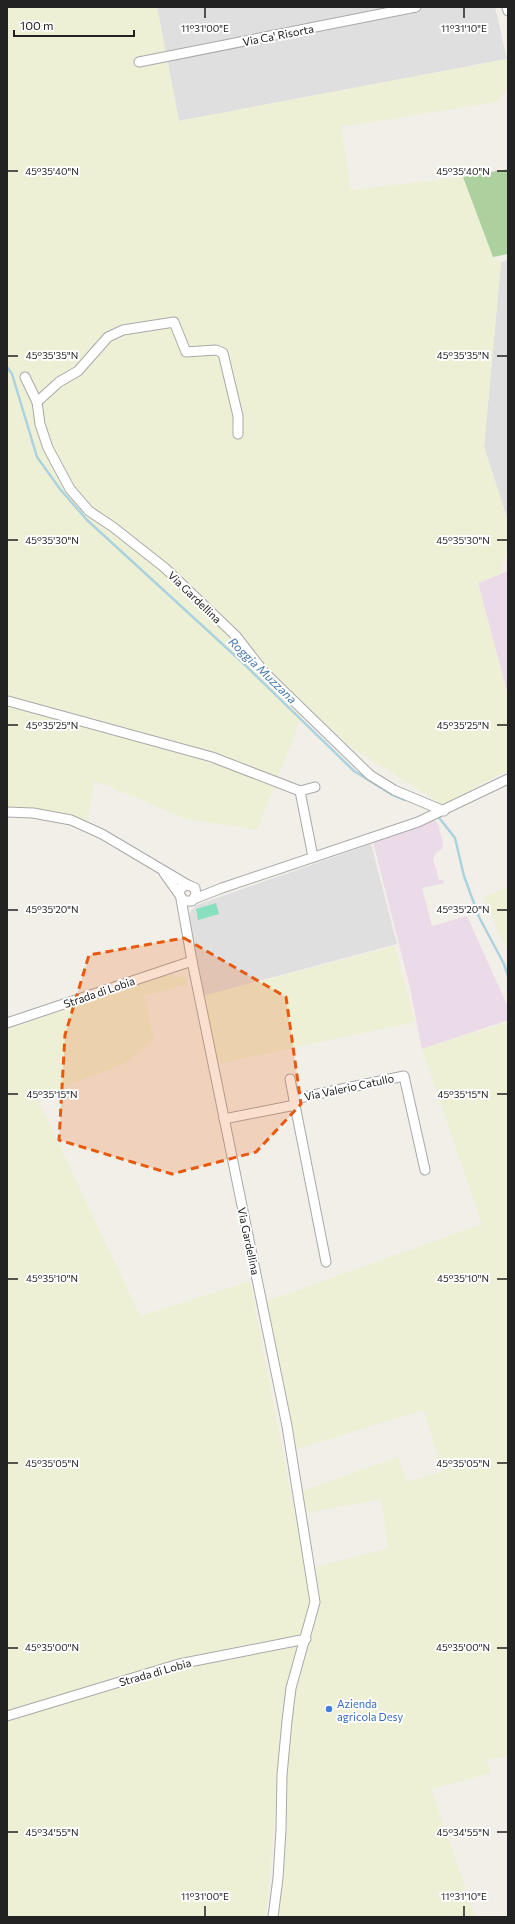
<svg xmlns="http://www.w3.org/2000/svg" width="515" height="1924" viewBox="0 0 515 1924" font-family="Commissioner,sans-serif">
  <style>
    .residential { fill: #e0dfdf }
    .industrial { fill: #ebdbe8 }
    .farmland { fill: #eef0d5 }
    .forest { fill: #add19e }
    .pitch { fill: #88e0be }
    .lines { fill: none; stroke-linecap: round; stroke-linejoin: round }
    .stream { stroke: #aad3df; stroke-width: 2.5 }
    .minor-casing { stroke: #a9a9a9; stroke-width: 11 }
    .minor { stroke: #fff; stroke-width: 9 }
    .marked { fill: #e8590c; fill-opacity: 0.2; stroke: #e8590c; stroke-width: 3; stroke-dasharray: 8 5; stroke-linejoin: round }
    .ticks { fill: none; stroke: #222; stroke-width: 1.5 }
    .shop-dot { fill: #3f7fe0; stroke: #fff; stroke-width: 1.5 }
    .labels { text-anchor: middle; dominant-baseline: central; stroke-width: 4; stroke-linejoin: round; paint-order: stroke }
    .street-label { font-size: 11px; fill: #222; stroke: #fff }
    .shop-label { font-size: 11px; fill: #366cbe; stroke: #fff; text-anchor: start }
    .water-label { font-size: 12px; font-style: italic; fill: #4a7aab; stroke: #fff }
    .ticks-label { font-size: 10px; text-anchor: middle; fill: #222; stroke: #fff; stroke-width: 4; stroke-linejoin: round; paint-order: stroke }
  </style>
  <rect width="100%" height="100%" fill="#f2efe9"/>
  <g class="residential">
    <polygon points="157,7 495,7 507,59 179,121"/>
    <polygon points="508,260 508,521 484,447 501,262"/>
    <polygon points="371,844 397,944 203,996 188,920 191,910 197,905"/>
  </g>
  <g class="industrial">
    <polygon points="508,571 508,696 478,583"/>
    <polygon points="435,820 438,824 443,843 442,849 436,853 433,859 439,880 443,880 444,883 422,888 432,926 467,916 508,1007 508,1020 422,1049 410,988 373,842 385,835"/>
  </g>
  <g class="farmland">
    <polygon points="7,7 157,7 179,121 507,59 508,88 496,102 341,127 351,190 463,177 493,257 501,262 484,447 508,521 508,545 500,574 478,583 508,696 508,770 443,805 349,746 306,706 257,830 186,819 106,785 94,782 87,823 73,815 55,811 7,809"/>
    <polygon points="508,887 508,952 483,897"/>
    <polygon points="395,946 415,1022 217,1064 203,996"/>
    <polygon points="171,969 173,978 185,976 187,985 144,996 154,1040 124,1064 37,1097 140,1316 250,1281 312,1603 286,1692 277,1773 276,1806 266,1917 7,1917 7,1026 51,1014 141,977"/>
    <polygon points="508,1022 508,1756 487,1759 491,1773 431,1789 476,1917 275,1917 284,1775 296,1683 317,1601 312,1568 388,1548 381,1499 302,1514 299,1492 398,1457 406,1482 442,1472 424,1410 293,1450 264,1302 482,1224 422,1049"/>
  </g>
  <polygon class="forest" points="508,169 508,254 493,257 463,177"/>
  <polygon class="pitch" points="216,903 219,914 198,920 196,909"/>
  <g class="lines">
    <g class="stream">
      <polyline points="7,367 12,374 37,457 60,489 87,520 243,663 354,771 391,794 405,800"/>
      <polyline points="437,815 455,838 464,876 479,917 504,964 508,976"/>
    </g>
    <defs>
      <g id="minor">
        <polyline points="507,7 508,11"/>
        <polyline points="139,62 416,7"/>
        <polyline points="25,377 37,402 40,424 48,448 70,489 89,511 113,527 165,568 236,636 264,672 370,775 394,790 444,811"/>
        <polyline points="37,402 59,382 78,371 108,337 123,330 174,322 186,352 216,350 223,353 238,416 238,434"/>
        <polyline points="8,701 212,757 300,791"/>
        <polyline points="7,812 33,813 71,820 102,834 188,885"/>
        <polyline points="313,857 300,791 315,787"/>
        <polyline points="164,873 184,901 192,901 196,895 195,888 188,885 182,887 179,892"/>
        <polyline points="181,899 192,961 287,1426 315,1602 291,1688 287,1721 282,1775 281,1830 278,1878 273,1917"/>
        <polyline points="194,899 222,888 418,822 508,779"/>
        <polyline points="7,1023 192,961"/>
        <polyline points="294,1099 404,1076 425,1170"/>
        <polyline points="295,1105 326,1262"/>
        <polyline points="224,1119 295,1105 290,1079"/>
        <polyline points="7,1716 179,1664 306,1639"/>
      </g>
    </defs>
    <use href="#minor" class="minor-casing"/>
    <use href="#minor" class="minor"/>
  </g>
  <path class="marked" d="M 184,938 L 286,997 L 301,1104 L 256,1152 L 172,1174 L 59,1140 L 65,1035 L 89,955 Z"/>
  <path class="ticks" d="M 205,8 L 205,18M 464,8 L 464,18M 8,171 L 18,171M 497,171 L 507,171M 8,356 L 18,356M 497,356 L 507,356M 8,540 L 18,540M 497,540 L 507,540M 8,725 L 18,725M 497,725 L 507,725M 8,910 L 18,910M 497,910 L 507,910M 8,1094 L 18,1094M 497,1094 L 507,1094M 8,1279 L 18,1279M 497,1279 L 507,1279M 8,1463 L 18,1463M 497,1463 L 507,1463M 8,1648 L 18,1648M 497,1648 L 507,1648M 8,1832 L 18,1832M 497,1832 L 507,1832M 205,1906 L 205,1916M 464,1906 L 464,1916"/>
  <circle class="shop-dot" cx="329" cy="1709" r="4"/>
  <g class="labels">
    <g class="street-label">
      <text transform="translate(278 35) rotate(-11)">Via Ca' Risorta</text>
      <text transform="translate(195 597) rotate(44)">Via Gardellina</text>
      <text transform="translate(99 992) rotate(-19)">Strada di Lobia</text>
      <text transform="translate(349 1087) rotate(-12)">Via Valerio Catullo</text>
      <text transform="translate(249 1241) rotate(78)">Via Gardellina</text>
      <text transform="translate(155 1672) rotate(-16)">Strada di Lobia</text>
    </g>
    <g class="shop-label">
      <text x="337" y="1703">Azienda<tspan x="337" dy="13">agricola Desy</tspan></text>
    </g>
    <g class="water-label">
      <text transform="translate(263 670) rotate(44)">Roggia Muzzana</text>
    </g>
  </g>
  <g class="ticks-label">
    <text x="205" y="32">11°31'00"E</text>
    <text x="464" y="32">11°31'10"E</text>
    <text x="52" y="175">45°35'40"N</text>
    <text x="463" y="175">45°35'40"N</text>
    <text x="52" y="359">45°35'35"N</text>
    <text x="463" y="359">45°35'35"N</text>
    <text x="52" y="544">45°35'30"N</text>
    <text x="463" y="544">45°35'30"N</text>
    <text x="52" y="729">45°35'25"N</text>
    <text x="463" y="729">45°35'25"N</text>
    <text x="52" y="913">45°35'20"N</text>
    <text x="463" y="913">45°35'20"N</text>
    <text x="52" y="1098">45°35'15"N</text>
    <text x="463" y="1098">45°35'15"N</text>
    <text x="52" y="1282">45°35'10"N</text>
    <text x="463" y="1282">45°35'10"N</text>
    <text x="52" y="1467">45°35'05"N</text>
    <text x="463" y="1467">45°35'05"N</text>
    <text x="52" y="1651">45°35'00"N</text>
    <text x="463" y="1651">45°35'00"N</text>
    <text x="52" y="1836">45°34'55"N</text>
    <text x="463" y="1836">45°34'55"N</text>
    <text x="205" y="1900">11°31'00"E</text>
    <text x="464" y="1900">11°31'10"E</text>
  </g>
  <rect width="515" height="1924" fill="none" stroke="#222222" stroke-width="16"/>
  <path d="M14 30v6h120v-6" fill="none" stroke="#222222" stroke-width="2"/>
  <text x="20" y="30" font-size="12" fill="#222222" stroke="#ffffff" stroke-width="3" paint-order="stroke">100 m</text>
</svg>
